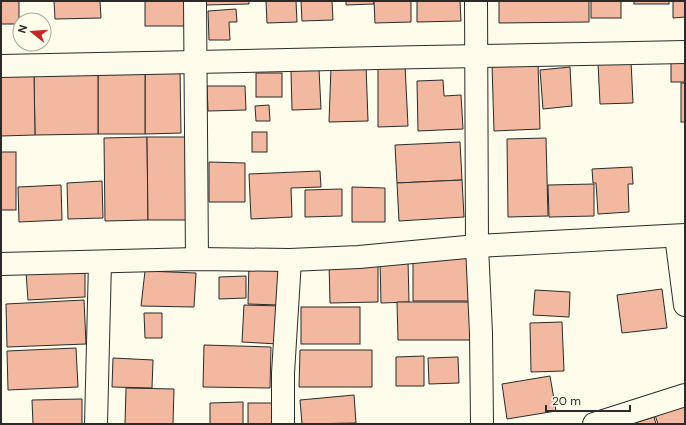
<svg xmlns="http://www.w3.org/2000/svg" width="686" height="425" viewBox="0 0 686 425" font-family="'DM Sans',sans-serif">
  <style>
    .building { fill: #f2b8a0; stroke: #2b2b2b }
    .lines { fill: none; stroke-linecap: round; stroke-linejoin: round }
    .minor-casing { stroke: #2b2b2b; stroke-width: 24 }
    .minor { stroke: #fdfbea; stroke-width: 22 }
  </style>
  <rect width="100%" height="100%" fill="#fdfbea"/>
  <g class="building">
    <rect x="1" y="1" width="18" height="23"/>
    <polygon points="54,1 100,1 101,18 55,19"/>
    <rect x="145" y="1" width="48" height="25"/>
    <polygon points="205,1 249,1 249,4 205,5"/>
    <polygon points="266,1 296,1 297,22 267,23"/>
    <polygon points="301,1 332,1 333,20 302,21"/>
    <polygon points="346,1 374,1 374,4 346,5"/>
    <polygon points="374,1 411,1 411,22 375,23"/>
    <polygon points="417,1 460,1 461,21 417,22"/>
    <polygon points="499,1 589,1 589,22 499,23"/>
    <rect x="591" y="1" width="30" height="17"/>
    <rect x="634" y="1" width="35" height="3"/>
    <polygon points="673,1 685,1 685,17 673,18"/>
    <polygon points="236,9 237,22 229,22 230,40 209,40 208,11"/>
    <rect x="671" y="55" width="14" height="27"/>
    <polygon points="631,61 633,103 600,104 598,63"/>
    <polygon points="538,63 540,129 494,131 492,64"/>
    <polygon points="366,65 368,121 329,122 331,67"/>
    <polygon points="378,65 405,65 408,126 378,127"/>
    <polygon points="570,67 572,106 543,109 540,70"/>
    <polygon points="180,69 181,133 145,134 145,71"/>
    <polygon points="319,69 321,109 292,110 291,71"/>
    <polygon points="145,71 145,134 98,134 98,73"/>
    <polygon points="98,73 98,134 35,135 34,74"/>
    <rect x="256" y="73" width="26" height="24"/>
    <polygon points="34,74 35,135 1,136 1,77"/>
    <polygon points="443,80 444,96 461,95 463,129 418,131 417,81"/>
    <rect x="681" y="83" width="4" height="39"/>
    <polygon points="207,86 245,86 246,110 208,111"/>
    <polygon points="269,105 270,121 256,121 255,106"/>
    <rect x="252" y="132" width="15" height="20"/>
    <polygon points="147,137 148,220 105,221 104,138"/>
    <polygon points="147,137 186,137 186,220 148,220"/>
    <polygon points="546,138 548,216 508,217 507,139"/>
    <polygon points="460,142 462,180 397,183 395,145"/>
    <rect x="1" y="152" width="15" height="58"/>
    <polygon points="209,162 245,163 245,202 209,202"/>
    <polygon points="632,167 633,184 628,184 629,212 598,214 596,183 593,183 592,169"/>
    <polygon points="320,171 321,187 291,188 292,217 251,219 249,174"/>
    <polygon points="462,180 464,217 399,221 397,183"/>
    <polygon points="102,181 103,218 68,219 67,183"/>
    <polygon points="594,184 594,216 549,217 548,185"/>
    <polygon points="61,185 62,220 19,222 18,187"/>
    <polygon points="352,187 385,188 385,222 352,222"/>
    <polygon points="342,189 342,216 305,217 305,190"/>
    <polygon points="471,257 471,301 413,301 413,258"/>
    <polygon points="380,260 408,260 409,302 381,303"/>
    <polygon points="249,261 280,263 279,305 248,304"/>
    <polygon points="378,261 378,302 330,303 329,262"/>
    <polygon points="85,269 85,297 28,300 26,272"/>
    <polygon points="145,271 196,273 194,307 141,306"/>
    <polygon points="246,276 246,298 219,299 219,277"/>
    <polygon points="662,289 667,328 622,333 617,295"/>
    <polygon points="535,290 570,292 569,317 533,315"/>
    <polygon points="84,300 86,344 7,347 6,304"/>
    <polygon points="397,302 470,302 471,340 398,340"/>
    <polygon points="244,305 280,306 278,344 242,342"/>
    <rect x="301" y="307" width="59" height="37"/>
    <polygon points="144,313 162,313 162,338 145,338"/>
    <polygon points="562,322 564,371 531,372 530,323"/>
    <polygon points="204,345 271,347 270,388 203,387"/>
    <polygon points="76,348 78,387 8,390 7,351"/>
    <polygon points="300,350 372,350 372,387 299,387"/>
    <polygon points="424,356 424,386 396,386 396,357"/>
    <polygon points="458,357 459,383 429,384 428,358"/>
    <polygon points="113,358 153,360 152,388 112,387"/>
    <polygon points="550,376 556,411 507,419 502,384"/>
    <polygon points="126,388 174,389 173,424 125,424"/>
    <polygon points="354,395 356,423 302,424 300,400"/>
    <polygon points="82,399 82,424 33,424 32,400"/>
    <polygon points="243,402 243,424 210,424 210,403"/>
    <rect x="248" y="403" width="33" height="21"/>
    <polygon points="685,404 685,424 658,424 655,415"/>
    <polygon points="654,417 656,424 631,424"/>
  </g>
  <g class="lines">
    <defs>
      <g id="minor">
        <polyline points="195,1 197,259"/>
        <polyline points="476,1 477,246 481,333 482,424"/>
        <path d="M 1,66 C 229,60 457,57 685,52"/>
        <polyline points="676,236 685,305"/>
        <polyline points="1,264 197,259 290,260 359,257 477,246 685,235"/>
        <polyline points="96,424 100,262"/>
        <polyline points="283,424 283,373 290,260"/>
        <polyline points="594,424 685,395"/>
      </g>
    </defs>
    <use href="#minor" class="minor-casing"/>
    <use href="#minor" class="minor"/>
  </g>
  <rect width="686" height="425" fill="none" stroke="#2b2b2b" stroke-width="4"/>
  <g transform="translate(32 32) rotate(287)"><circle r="19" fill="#fdfbea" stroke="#a9a89e"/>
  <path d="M0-3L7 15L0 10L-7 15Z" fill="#c62828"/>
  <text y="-6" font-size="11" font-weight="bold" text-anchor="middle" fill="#2b2b2b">N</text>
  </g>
  <path d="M546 405v6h84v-6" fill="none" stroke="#2b2b2b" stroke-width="2"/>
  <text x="552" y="405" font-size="12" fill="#2b2b2b" stroke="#fdfbea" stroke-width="3" paint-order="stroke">20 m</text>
</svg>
